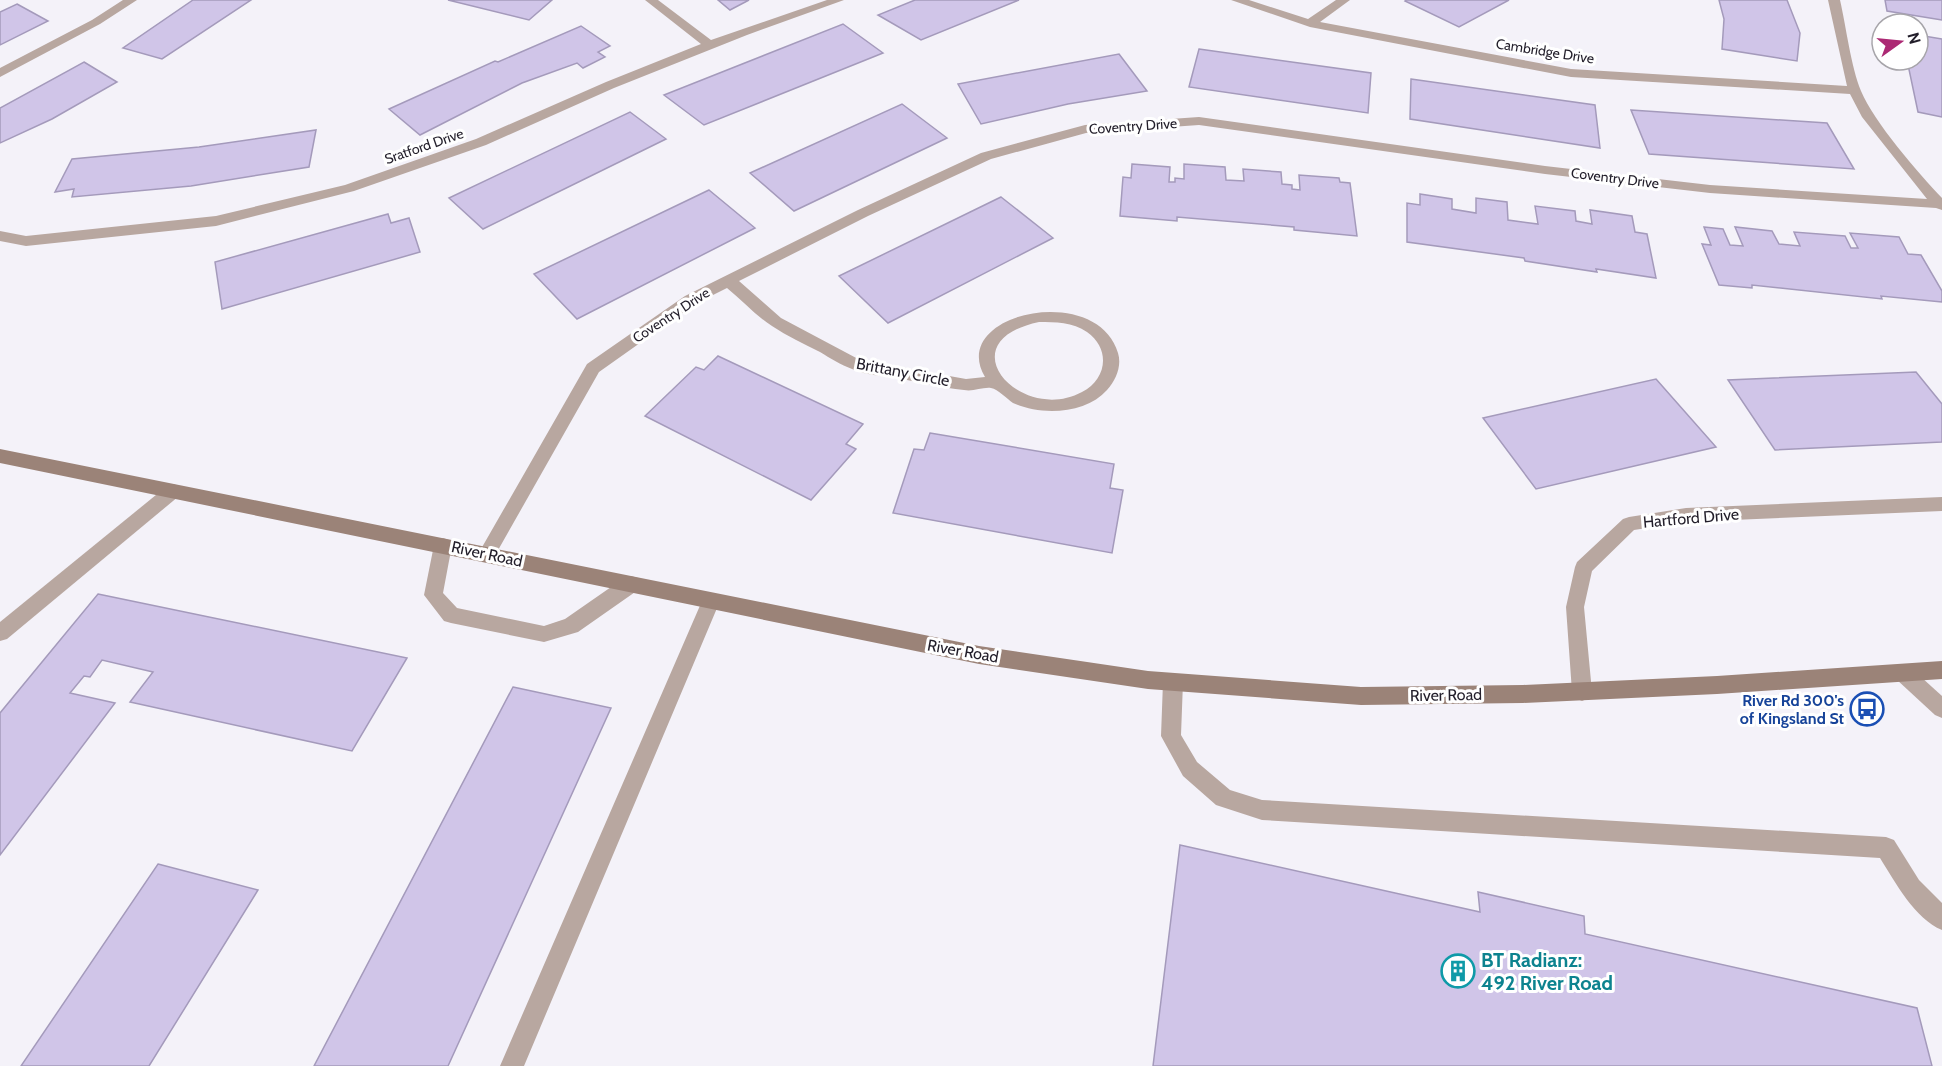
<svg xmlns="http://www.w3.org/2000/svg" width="1942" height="1066" viewBox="0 0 1942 1066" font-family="Cabin,sans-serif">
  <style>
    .building { fill: #d0c5e8; stroke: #a49abb; stroke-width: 1.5 }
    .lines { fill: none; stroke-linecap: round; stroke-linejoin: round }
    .lane { fill: #b8a7a0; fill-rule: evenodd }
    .street { fill: #b8a7a0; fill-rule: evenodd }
    .secondary { fill: #9b8378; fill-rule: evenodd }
    .labels { text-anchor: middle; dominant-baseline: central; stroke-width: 6; stroke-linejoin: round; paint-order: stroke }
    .far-street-label { font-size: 14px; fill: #221e2a; stroke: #fff }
    .street-label { font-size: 16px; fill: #221e2a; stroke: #fff }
    .transit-label { font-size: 16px; font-weight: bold; fill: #164399; stroke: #fff; text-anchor: end }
    .near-culture-label { font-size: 20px; font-weight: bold; fill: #0d838f; stroke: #fff; text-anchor: start }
  </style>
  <rect width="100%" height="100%" fill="#f4f2f9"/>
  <g class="building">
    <polygon points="193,0 251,0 162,59 123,48"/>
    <polygon points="448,0 552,0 529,20"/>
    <polygon points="718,0 749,0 730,10"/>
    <polygon points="915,0 1019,0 921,40 878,15"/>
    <polygon points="1509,0 1459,27 1405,1 1406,0"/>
    <polygon points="1719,0 1787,0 1800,33 1797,61 1722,49 1724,19"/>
    <polygon points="1885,0 1942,0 1942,20 1887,11"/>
    <polygon points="17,4 48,21 0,45 0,12"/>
    <polygon points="843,24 883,53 704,125 664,95"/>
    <polygon points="581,26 610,46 598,52 605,57 583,68 577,63 522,83 420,135 389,109 495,61 498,62"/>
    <polygon points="1918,35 1942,39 1942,117 1918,112 1907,60 1918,60"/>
    <polygon points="1199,49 1371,73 1368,113 1189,87"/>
    <polygon points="1119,54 1147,91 1068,104 981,124 958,84"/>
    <polygon points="84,62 117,82 52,119 0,143 0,108"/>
    <polygon points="1411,79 1595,105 1600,148 1410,119"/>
    <polygon points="902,104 947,138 794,211 750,173"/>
    <polygon points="1631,110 1827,123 1854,169 1649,154"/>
    <polygon points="630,112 666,139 483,229 449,198"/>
    <polygon points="316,130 309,167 191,186 72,197 74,189 55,192 72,159 199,147"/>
    <polygon points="1132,164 1170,167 1169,182 1175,182 1175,178 1184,179 1184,164 1225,167 1226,180 1244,181 1243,169 1281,172 1282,184 1292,185 1292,189 1300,190 1299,175 1339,178 1340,182 1350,183 1357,236 1294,230 1294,227 1177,217 1177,221 1120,216 1123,177 1131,178"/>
    <polygon points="709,190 755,228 577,319 534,274"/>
    <polygon points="1420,194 1452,199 1452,209 1476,213 1476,198 1507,202 1508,220 1538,224 1535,206 1575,211 1576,221 1592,224 1590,210 1632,216 1635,232 1647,234 1656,278 1596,269 1597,272 1525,261 1524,258 1407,242 1407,203 1420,205"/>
    <polygon points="1001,197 1053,238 888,323 839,276"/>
    <polygon points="388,214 391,223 409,218 420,252 222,309 215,262"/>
    <polygon points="1704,227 1723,229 1730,245 1743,246 1735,227 1772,231 1779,244 1800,246 1794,232 1845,236 1851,248 1858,248 1850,233 1899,237 1908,254 1921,255 1942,291 1942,302 1881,296 1882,299 1752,285 1752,288 1719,285 1702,244 1711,245"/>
    <polygon points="718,356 863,424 846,444 856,449 811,500 645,416 696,367 704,370"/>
    <polygon points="1916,372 1942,404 1942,442 1775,450 1728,380"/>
    <polygon points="1656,379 1716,447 1536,489 1483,418"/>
    <polygon points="930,433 1114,464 1110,488 1123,490 1112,553 893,513 914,449 924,450"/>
    <polygon points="98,594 407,658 352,751 130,702 153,672 102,660 90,677 84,676 70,693 115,703 0,855 0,713"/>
    <polygon points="513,687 611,708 448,1066 314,1066"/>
    <polygon points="1180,845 1480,912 1478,892 1584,916 1585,934 1917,1008 1932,1066 1153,1066"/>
    <polygon points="158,864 258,890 149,1066 21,1066"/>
  </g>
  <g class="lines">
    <g class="lane">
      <polygon points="173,484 179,486 182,491 179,496 7,639 0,641 0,622 167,486"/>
      <polygon points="443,538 449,540 452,545 443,593 457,608 544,626 565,619 624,578 631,576 638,578 640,584 638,590 578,632 544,642 451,623 444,621 424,595 434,545 437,540"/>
      <polygon points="711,593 718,595 720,601 524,1066 500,1066 702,601 704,595"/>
      <polygon points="1903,664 1910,667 1942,696 1942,718 1935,715 1896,679 1893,673 1896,667"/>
      <path d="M 1173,673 L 1180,676 L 1183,682 L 1181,735 L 1197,762 L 1230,790 L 1262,800 L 1886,837 L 1894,840 L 1919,880 L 1942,903 L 1942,930 C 1915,919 1895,882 1880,858 L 1262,820 L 1216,805 L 1183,776 L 1161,736 L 1163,682 L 1166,676 Z"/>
    </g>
    <g class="street">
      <polygon points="123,0 137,0 100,24 0,77 0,68 92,20"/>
      <polygon points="645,0 658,0 711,40 827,0 844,0 747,35 614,88 486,145 354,191 216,226 26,246 0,241 0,231 26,236 216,216 345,185 476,139 606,82 701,44"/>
      <path d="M 1231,0 L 1249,0 L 1308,19 L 1336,0 L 1350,0 L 1320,22 L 1571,69 L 1847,86 L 1828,0 L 1840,0 C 1846,26 1851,67 1861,91 C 1874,122 1918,173 1942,198 L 1942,210 L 1936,208 L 1710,193 L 1545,174 L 1199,125 L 1086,133 L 991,159 L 868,216 L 739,281 L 781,318 L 860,360 L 966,379 L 985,377 C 947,313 1097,281 1118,353 C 1122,366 1116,380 1107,390 C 1086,414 1041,416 1013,403 C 1007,399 998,389 991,388 C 982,387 973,392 964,390 C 941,388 919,382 896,378 C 882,376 866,375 852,369 C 841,365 830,358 820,352 C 804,344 787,336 772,326 C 756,316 742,300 727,288 L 695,304 L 599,372 L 493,559 L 487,561 L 481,559 L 478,554 L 481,549 L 587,364 L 685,296 L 858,210 L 981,153 L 1085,125 L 1199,117 L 1545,166 L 1710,185 L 1927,199 L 1862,117 L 1850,94 L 1571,77 L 1310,27 ZM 1039,322 C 1055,322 1073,322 1087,332 C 1111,349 1107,379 1082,392 C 1021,425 945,342 1039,322 Z"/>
      <polygon points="1942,497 1942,511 1686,522 1634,530 1592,571 1584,607 1592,692 1589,698 1582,701 1575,698 1572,692 1566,607 1575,567 1577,562 1623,519 1629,517 1686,508"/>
    </g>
    <polygon class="secondary" points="0,449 979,646 1148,671 1361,687 1523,685 1717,676 1942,661 1942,679 1717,694 1523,703 1361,705 1148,689 979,664 0,463"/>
  </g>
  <defs>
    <symbol id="bus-ring" viewBox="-11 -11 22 22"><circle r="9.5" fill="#fff" stroke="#1a4fb4" stroke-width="1.5"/><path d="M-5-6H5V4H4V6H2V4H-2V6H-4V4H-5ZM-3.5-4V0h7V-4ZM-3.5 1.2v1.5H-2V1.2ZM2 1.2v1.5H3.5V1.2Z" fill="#1a4fb4"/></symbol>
    <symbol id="building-ring" viewBox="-11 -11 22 22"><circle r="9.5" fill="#fff" stroke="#0f9aa8" stroke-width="1.5"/><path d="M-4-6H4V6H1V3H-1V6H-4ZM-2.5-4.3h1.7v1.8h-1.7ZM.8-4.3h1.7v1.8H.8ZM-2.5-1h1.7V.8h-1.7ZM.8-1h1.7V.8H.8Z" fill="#0f9aa8"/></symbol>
  </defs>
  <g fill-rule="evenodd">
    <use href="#bus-ring" x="1848" y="690" width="38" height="38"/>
    <use href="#building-ring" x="1439" y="952" width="38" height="38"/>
  </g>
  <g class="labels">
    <g class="far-street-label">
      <text transform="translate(1545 51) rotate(9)">Cambridge Drive</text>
      <text transform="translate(1133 126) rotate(-4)">Coventry Drive</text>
      <text transform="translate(424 146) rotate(-19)">Sratford Drive</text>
      <text transform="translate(1615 178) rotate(7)">Coventry Drive</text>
      <text transform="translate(671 315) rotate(-33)">Coventry Drive</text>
    </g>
    <g class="street-label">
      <text transform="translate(903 372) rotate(11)">Brittany Circle</text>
      <text transform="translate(1691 518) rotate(-5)">Hartford Drive</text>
      <text transform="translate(487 554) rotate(12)">River Road</text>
      <text transform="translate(963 651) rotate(10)">River Road</text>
      <text transform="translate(1446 695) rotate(-1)">River Road</text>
    </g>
    <g class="transit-label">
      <text x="1844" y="700">River Rd 300's<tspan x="1844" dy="18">of Kingsland St</tspan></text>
    </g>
    <g class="near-culture-label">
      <text x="1481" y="960">BT Radianz:<tspan x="1481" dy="23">492 River Road</tspan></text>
    </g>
  </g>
  <g transform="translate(1900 42) rotate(75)"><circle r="28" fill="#ffffff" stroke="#a7a5aa" stroke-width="1.5"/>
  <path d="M0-4.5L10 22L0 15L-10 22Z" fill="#ac2974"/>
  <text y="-9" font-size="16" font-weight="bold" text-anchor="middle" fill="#221e2a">N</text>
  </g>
</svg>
